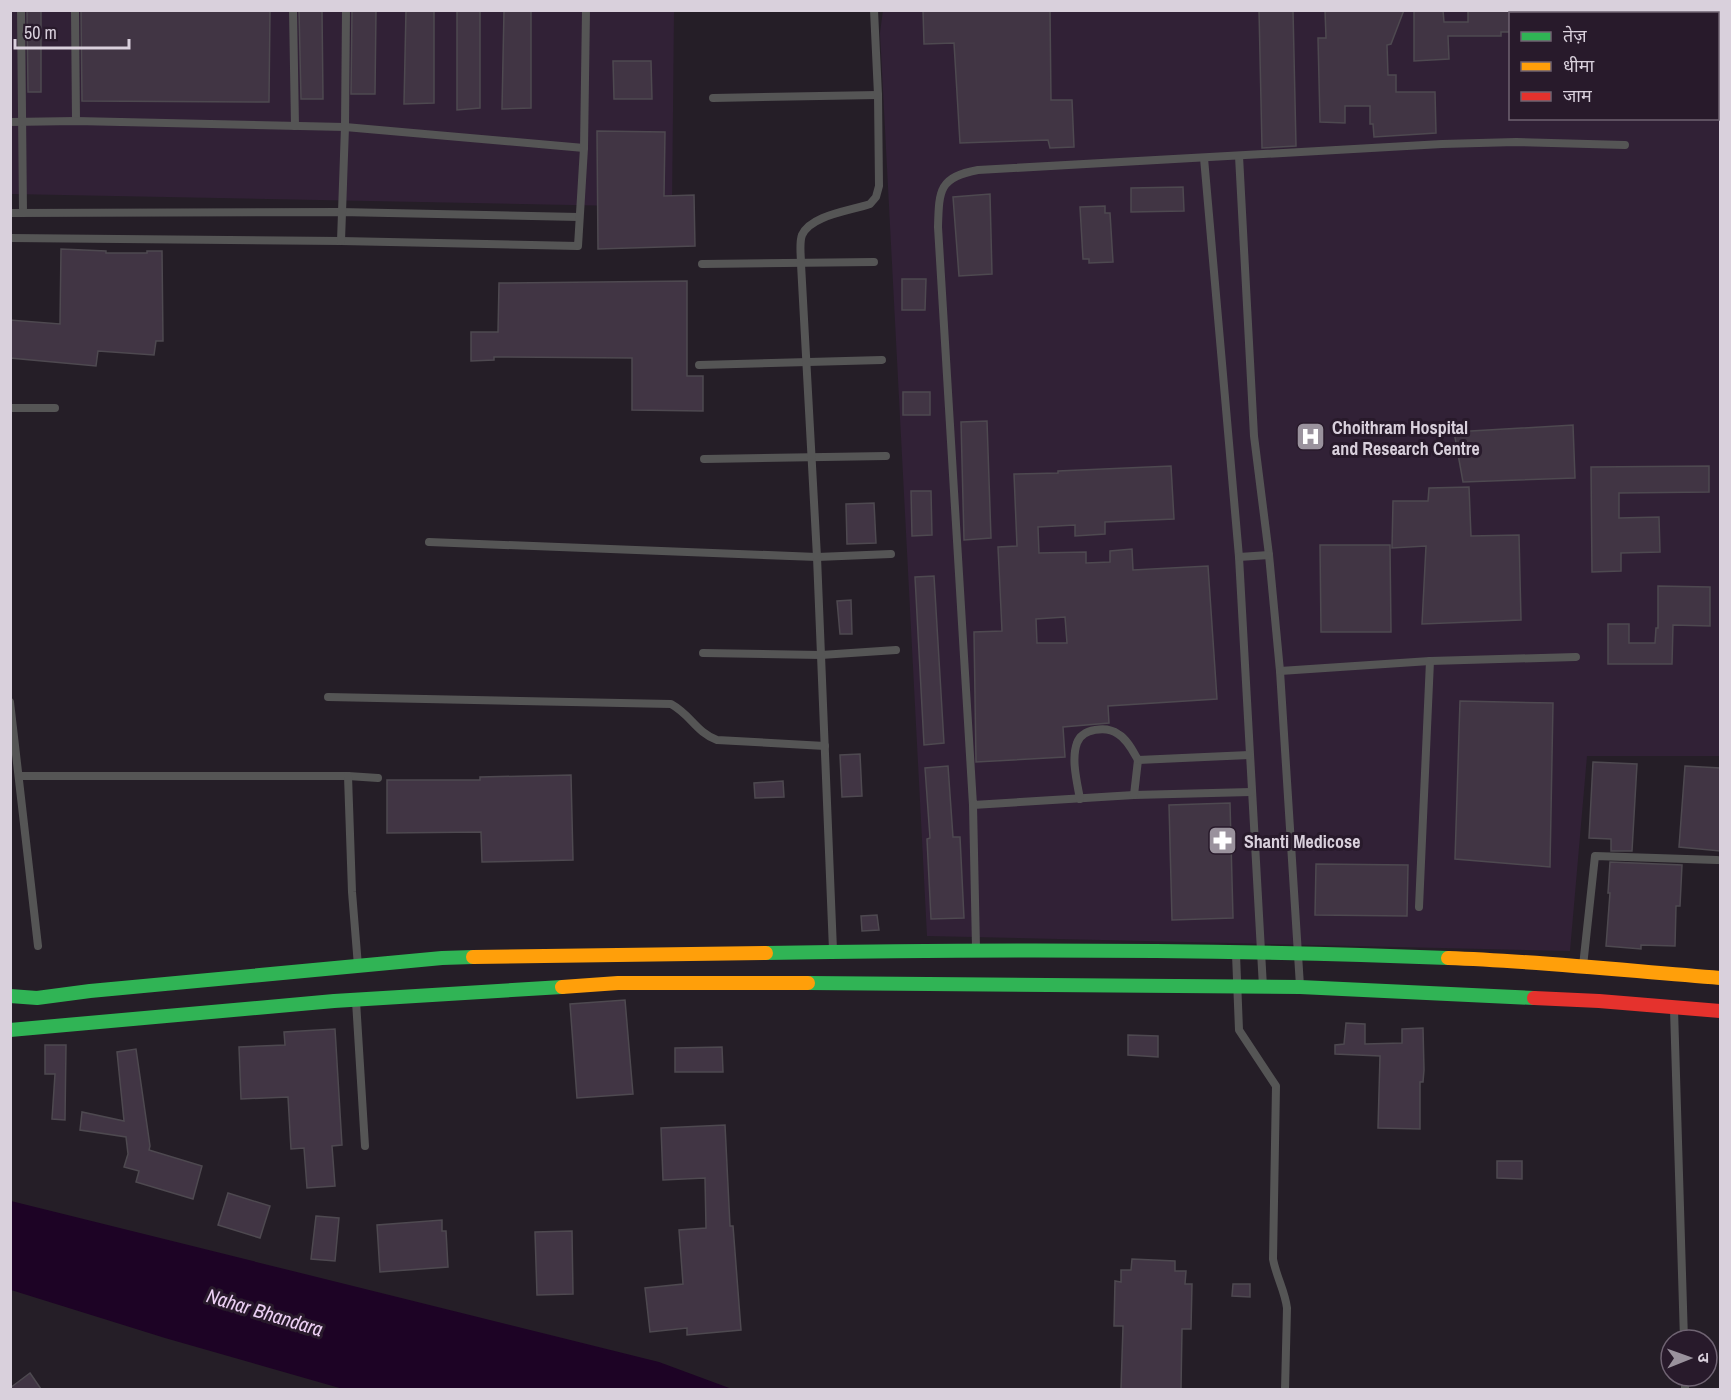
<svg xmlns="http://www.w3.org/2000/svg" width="1731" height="1400" viewBox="0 0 1731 1400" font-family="'Archivo Narrow','Noto Sans Devanagari',sans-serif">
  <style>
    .built { fill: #312136; fill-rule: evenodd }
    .water { fill: #1d0325 }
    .building { fill: #413544; stroke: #4e4950; stroke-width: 1.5; fill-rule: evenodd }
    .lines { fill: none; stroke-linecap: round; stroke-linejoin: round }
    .lane { stroke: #555; stroke-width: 8 }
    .fast { stroke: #30b455; stroke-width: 14 }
    .slow { stroke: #ff9f0a; stroke-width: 14 }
    .jam { stroke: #e5322d; stroke-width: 14 }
    .labels { text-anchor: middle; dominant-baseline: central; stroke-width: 6; stroke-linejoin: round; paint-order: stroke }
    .poi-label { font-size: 18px; font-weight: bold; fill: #d9d0dc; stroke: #281a2b; text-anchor: start }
    .water-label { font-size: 20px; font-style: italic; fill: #ecd0f4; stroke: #281a2b }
  </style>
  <rect width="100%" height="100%" fill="#251e27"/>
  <g class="built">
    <path d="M 883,10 L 1720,11 L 1720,756 L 1587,756 L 1570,951 L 927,936 L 880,33 ZM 1510,14 L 1718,14 L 1718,118 L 1510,118 Z"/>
    <polygon points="11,11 674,11 672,207 11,194"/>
  </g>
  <polygon class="water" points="11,1201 659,1362 732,1389 343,1389 165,1338 11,1290"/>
  <g class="building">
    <polygon points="27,10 41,10 41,92 28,92"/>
    <polygon points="81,10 270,10 269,102 82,101"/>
    <polygon points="299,10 322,10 323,99 301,99"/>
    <polygon points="352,10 376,10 375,94 351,94"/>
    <polygon points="406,10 434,10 434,103 404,104"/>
    <polygon points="457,10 480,10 480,108 457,110"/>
    <polygon points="504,10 531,10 531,108 502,109"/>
    <polygon points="923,10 1050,10 1051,100 1072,100 1074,147 1050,148 1048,140 960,143 954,43 924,44"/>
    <polygon points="1259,10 1293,10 1296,146 1262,148"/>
    <polygon points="1325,10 1404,10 1391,44 1387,45 1388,75 1396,75 1396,92 1435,92 1436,133 1374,137 1373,124 1370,124 1370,106 1345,106 1345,123 1320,122 1318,38 1326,38"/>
    <polygon points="1414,10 1443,10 1444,22 1468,22 1468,10 1510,10 1510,32 1501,32 1501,36 1448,36 1449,59 1414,61"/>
    <polygon points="613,61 651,61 652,99 614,99"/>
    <polygon points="597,131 665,132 664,196 694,195 695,246 598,249"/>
    <polygon points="1183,187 1184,211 1131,212 1131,188"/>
    <polygon points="990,194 992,274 959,276 953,197"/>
    <polygon points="1105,206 1105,213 1110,213 1113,262 1089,263 1089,259 1083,259 1080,207"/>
    <polygon points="61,249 106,251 106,253 147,253 147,251 162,251 163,341 156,341 154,355 98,351 96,366 10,358 10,320 60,324"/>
    <polygon points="902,279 926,279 925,310 902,310"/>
    <polygon points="687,281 687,376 703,376 703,411 632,410 632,358 494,357 494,360 471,361 471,332 498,332 499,283"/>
    <rect x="903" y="392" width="27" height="23"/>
    <polygon points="987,421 991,538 964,540 961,422"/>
    <polygon points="1573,425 1575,478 1463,482 1454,432"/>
    <path d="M 1171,466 L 1174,519 L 1105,522 L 1105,534 L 1075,536 L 1075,525 L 1038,527 L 1039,553 L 1086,552 L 1086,563 L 1110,562 L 1110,551 L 1132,549 L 1133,570 L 1208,566 L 1217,699 L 1108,706 L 1109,723 L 1063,727 L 1065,757 L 976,762 L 974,632 L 1002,631 L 998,547 L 1017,546 L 1014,474 L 1058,473 L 1058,471 ZM 1065,617 L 1067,643 L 1037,643 L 1036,619 Z"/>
    <polygon points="1709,466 1709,492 1619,493 1619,518 1659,517 1660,552 1621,553 1621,571 1592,572 1591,467"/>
    <polygon points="1469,487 1471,536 1519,535 1521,620 1422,624 1426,546 1392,548 1393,501 1428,501 1429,488"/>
    <polygon points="911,491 931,491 932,535 912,536"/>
    <polygon points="874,503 876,543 847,544 846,504"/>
    <polygon points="1320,545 1390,545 1391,632 1321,632"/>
    <polygon points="934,576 944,743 924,745 915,577"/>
    <polygon points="1658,586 1710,587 1710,626 1673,625 1672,664 1608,664 1608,624 1629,624 1629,643 1655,643 1656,628 1658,628"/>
    <polygon points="851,600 852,634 840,634 837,601"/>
    <polygon points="1460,701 1553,703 1550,867 1455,859"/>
    <polygon points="860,754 862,796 842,797 840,755"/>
    <polygon points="1593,762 1637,764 1632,851 1611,851 1611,839 1589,838"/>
    <polygon points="948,766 953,837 960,837 964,918 931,919 927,839 930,838 925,768"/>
    <polygon points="1685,766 1720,768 1720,851 1679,847"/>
    <polygon points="571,775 573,860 482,862 481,832 387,833 387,780 480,780 480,777"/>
    <polygon points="783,781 784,797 755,798 754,783"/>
    <polygon points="1230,803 1233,918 1172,920 1169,805"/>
    <polygon points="1610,862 1682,865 1680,906 1676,906 1675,946 1641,945 1641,949 1606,946 1610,893 1608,893"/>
    <polygon points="1316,864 1408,865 1407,916 1315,915"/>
    <polygon points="877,915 879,930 862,931 861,916"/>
    <polygon points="625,1000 633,1094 577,1098 570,1004"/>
    <polygon points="1346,1023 1365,1024 1365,1044 1402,1043 1402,1029 1423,1028 1424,1070 1423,1082 1420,1082 1420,1129 1378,1128 1380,1056 1335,1054 1335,1045 1344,1044"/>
    <polygon points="335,1029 342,1145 332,1146 335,1186 307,1188 304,1148 291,1149 288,1097 241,1099 239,1047 285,1045 284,1032"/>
    <polygon points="1128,1035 1158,1036 1158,1057 1128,1055"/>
    <polygon points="45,1045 66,1045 65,1120 52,1119 55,1074 45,1074"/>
    <polygon points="722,1047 723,1072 675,1072 675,1048"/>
    <polygon points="136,1049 150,1146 149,1150 202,1166 193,1199 136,1182 139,1171 124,1167 128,1154 126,1137 80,1130 82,1112 124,1121 117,1052"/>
    <polygon points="725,1125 730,1226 733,1226 741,1330 687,1335 687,1328 650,1332 645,1288 683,1284 679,1230 706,1228 705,1178 663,1180 661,1128"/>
    <polygon points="1497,1161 1522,1161 1522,1179 1497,1178"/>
    <polygon points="228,1193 270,1206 260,1238 218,1225"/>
    <polygon points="316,1216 339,1218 335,1261 311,1259"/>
    <polygon points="442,1220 442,1231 446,1231 448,1267 380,1272 377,1225"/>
    <polygon points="572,1231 573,1294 537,1295 535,1232"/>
    <polygon points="1132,1259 1175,1261 1175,1271 1186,1271 1185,1284 1192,1284 1191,1329 1182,1329 1181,1389 1121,1389 1123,1326 1114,1326 1115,1281 1121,1282 1121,1270 1131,1270"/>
    <polygon points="1233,1284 1250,1284 1250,1297 1232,1296"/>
    <polygon points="30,1373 41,1389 10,1389 10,1388"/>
  </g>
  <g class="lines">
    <g class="lane">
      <polyline points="21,10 23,213"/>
      <polyline points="75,10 76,121"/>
      <polyline points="293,10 295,126"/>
      <polyline points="713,98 878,95"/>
      <polyline points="10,122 76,121 345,127 584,148"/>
      <polyline points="1239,156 1254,436 1269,555 1280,671 1300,986"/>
      <polyline points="1204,158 1239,557 1263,987"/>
      <polyline points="10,213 340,212 579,217"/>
      <polyline points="10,238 341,241 578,246 584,148 586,10"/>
      <polyline points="341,241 345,127 346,10"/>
      <polyline points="702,264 874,262"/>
      <polyline points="699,365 882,360"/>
      <polyline points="10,408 55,408"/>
      <polyline points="704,459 886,456"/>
      <polyline points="429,542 817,557 891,554"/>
      <polyline points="1239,557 1269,555"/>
      <polyline points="703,653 821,655 896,650"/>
      <polyline points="1280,671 1430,661 1576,657"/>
      <path d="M 328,697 L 671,704 C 691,715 696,732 717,740 L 825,746"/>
      <polyline points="10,702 38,946"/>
      <polyline points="19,776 348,776 378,778"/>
      <polyline points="348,776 352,892 358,966"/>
      <path d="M 1251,792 L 1134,795 L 973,805 L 938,227 C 939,190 939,177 978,170 L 1442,144 L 1516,142 L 1625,145"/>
      <polyline points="1134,795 1138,760"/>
      <path d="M 1080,799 C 1077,782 1071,759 1077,743 C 1082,728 1107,726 1118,734 C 1127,739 1133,751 1138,760 L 1249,755"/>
      <polyline points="973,805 976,948"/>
      <polyline points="1419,907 1430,661"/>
      <path d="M 833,950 L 817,557 L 801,264 C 801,255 799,243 802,235 C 811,215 850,211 870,204 L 876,197 L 879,186 L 878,95 L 874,10"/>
      <path d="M 1236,954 L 1239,1030 L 1276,1086 L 1273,1259 C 1276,1276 1285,1291 1287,1308 L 1285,1390"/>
      <polyline points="1583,966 1595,856 1717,860"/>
      <polyline points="356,1001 365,1146"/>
      <polyline points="1674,1009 1684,1340"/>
      <polyline points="1685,1376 1685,1390"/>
    </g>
    <g class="fast">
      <path d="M 766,953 C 993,949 1220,949 1448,958"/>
      <polyline points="808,983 1300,987 1534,998"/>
      <polyline points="10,996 37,998 90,991 442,958 473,957"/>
      <polyline points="10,1030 334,1001 562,987"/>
    </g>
    <g class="slow">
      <polyline points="473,957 766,953"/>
      <path d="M 1448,958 C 1538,961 1629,971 1720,978"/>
      <polyline points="562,987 618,983 808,983"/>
    </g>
    <polyline class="jam" points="1534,998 1599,1001 1720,1011"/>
  </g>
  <defs>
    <symbol id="hospital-square" viewBox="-11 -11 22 22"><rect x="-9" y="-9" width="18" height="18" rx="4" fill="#9a929d" stroke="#281a2b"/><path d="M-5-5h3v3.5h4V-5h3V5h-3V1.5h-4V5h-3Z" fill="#fff"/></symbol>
    <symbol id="pharmacy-square" viewBox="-11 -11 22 22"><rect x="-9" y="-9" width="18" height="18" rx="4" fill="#9a929d" stroke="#281a2b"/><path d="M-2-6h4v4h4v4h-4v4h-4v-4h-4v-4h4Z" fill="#fff"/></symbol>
  </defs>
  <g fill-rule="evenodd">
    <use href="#hospital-square" x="1294" y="420" width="33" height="33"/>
    <use href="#pharmacy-square" x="1206" y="824" width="33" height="33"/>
  </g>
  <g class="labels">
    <g class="poi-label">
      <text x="1332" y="427">Choithram Hospital<tspan x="1332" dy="21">and Research Centre</tspan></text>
      <text x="1244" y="841">Shanti Medicose</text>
    </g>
    <g class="water-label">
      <text transform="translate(265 1312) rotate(17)">Nahar Bhandara</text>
    </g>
  </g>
  <rect width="1731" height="1400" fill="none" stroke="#d9d0dc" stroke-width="24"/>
  <rect x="1509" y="12" width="210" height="108" fill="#281a2b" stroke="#6f6372" stroke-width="1.5"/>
  <rect x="1521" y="32" width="30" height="9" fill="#30b455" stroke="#6f6372" stroke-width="1.5"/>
  <text x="1563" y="42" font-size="18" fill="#d9d0dc">तेज़</text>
  <rect x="1521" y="62" width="30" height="9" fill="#ff9f0a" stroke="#6f6372" stroke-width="1.5"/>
  <text x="1563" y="72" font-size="18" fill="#d9d0dc">धीमा</text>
  <rect x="1521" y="92" width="30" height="9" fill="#e5322d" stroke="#6f6372" stroke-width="1.5"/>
  <text x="1563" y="102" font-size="18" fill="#d9d0dc">जाम</text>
  <g transform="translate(1689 1358) rotate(89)"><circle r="28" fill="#281a2b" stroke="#6f6372" stroke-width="1.5"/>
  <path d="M0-4.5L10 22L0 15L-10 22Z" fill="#9a929d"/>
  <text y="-9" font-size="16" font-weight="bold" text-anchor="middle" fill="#d9d0dc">उ</text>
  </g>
  <path d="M15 39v9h114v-9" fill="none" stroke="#d9d0dc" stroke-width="3"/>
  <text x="24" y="39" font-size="18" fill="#d9d0dc" stroke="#281a2b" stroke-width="4.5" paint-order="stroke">50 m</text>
</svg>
